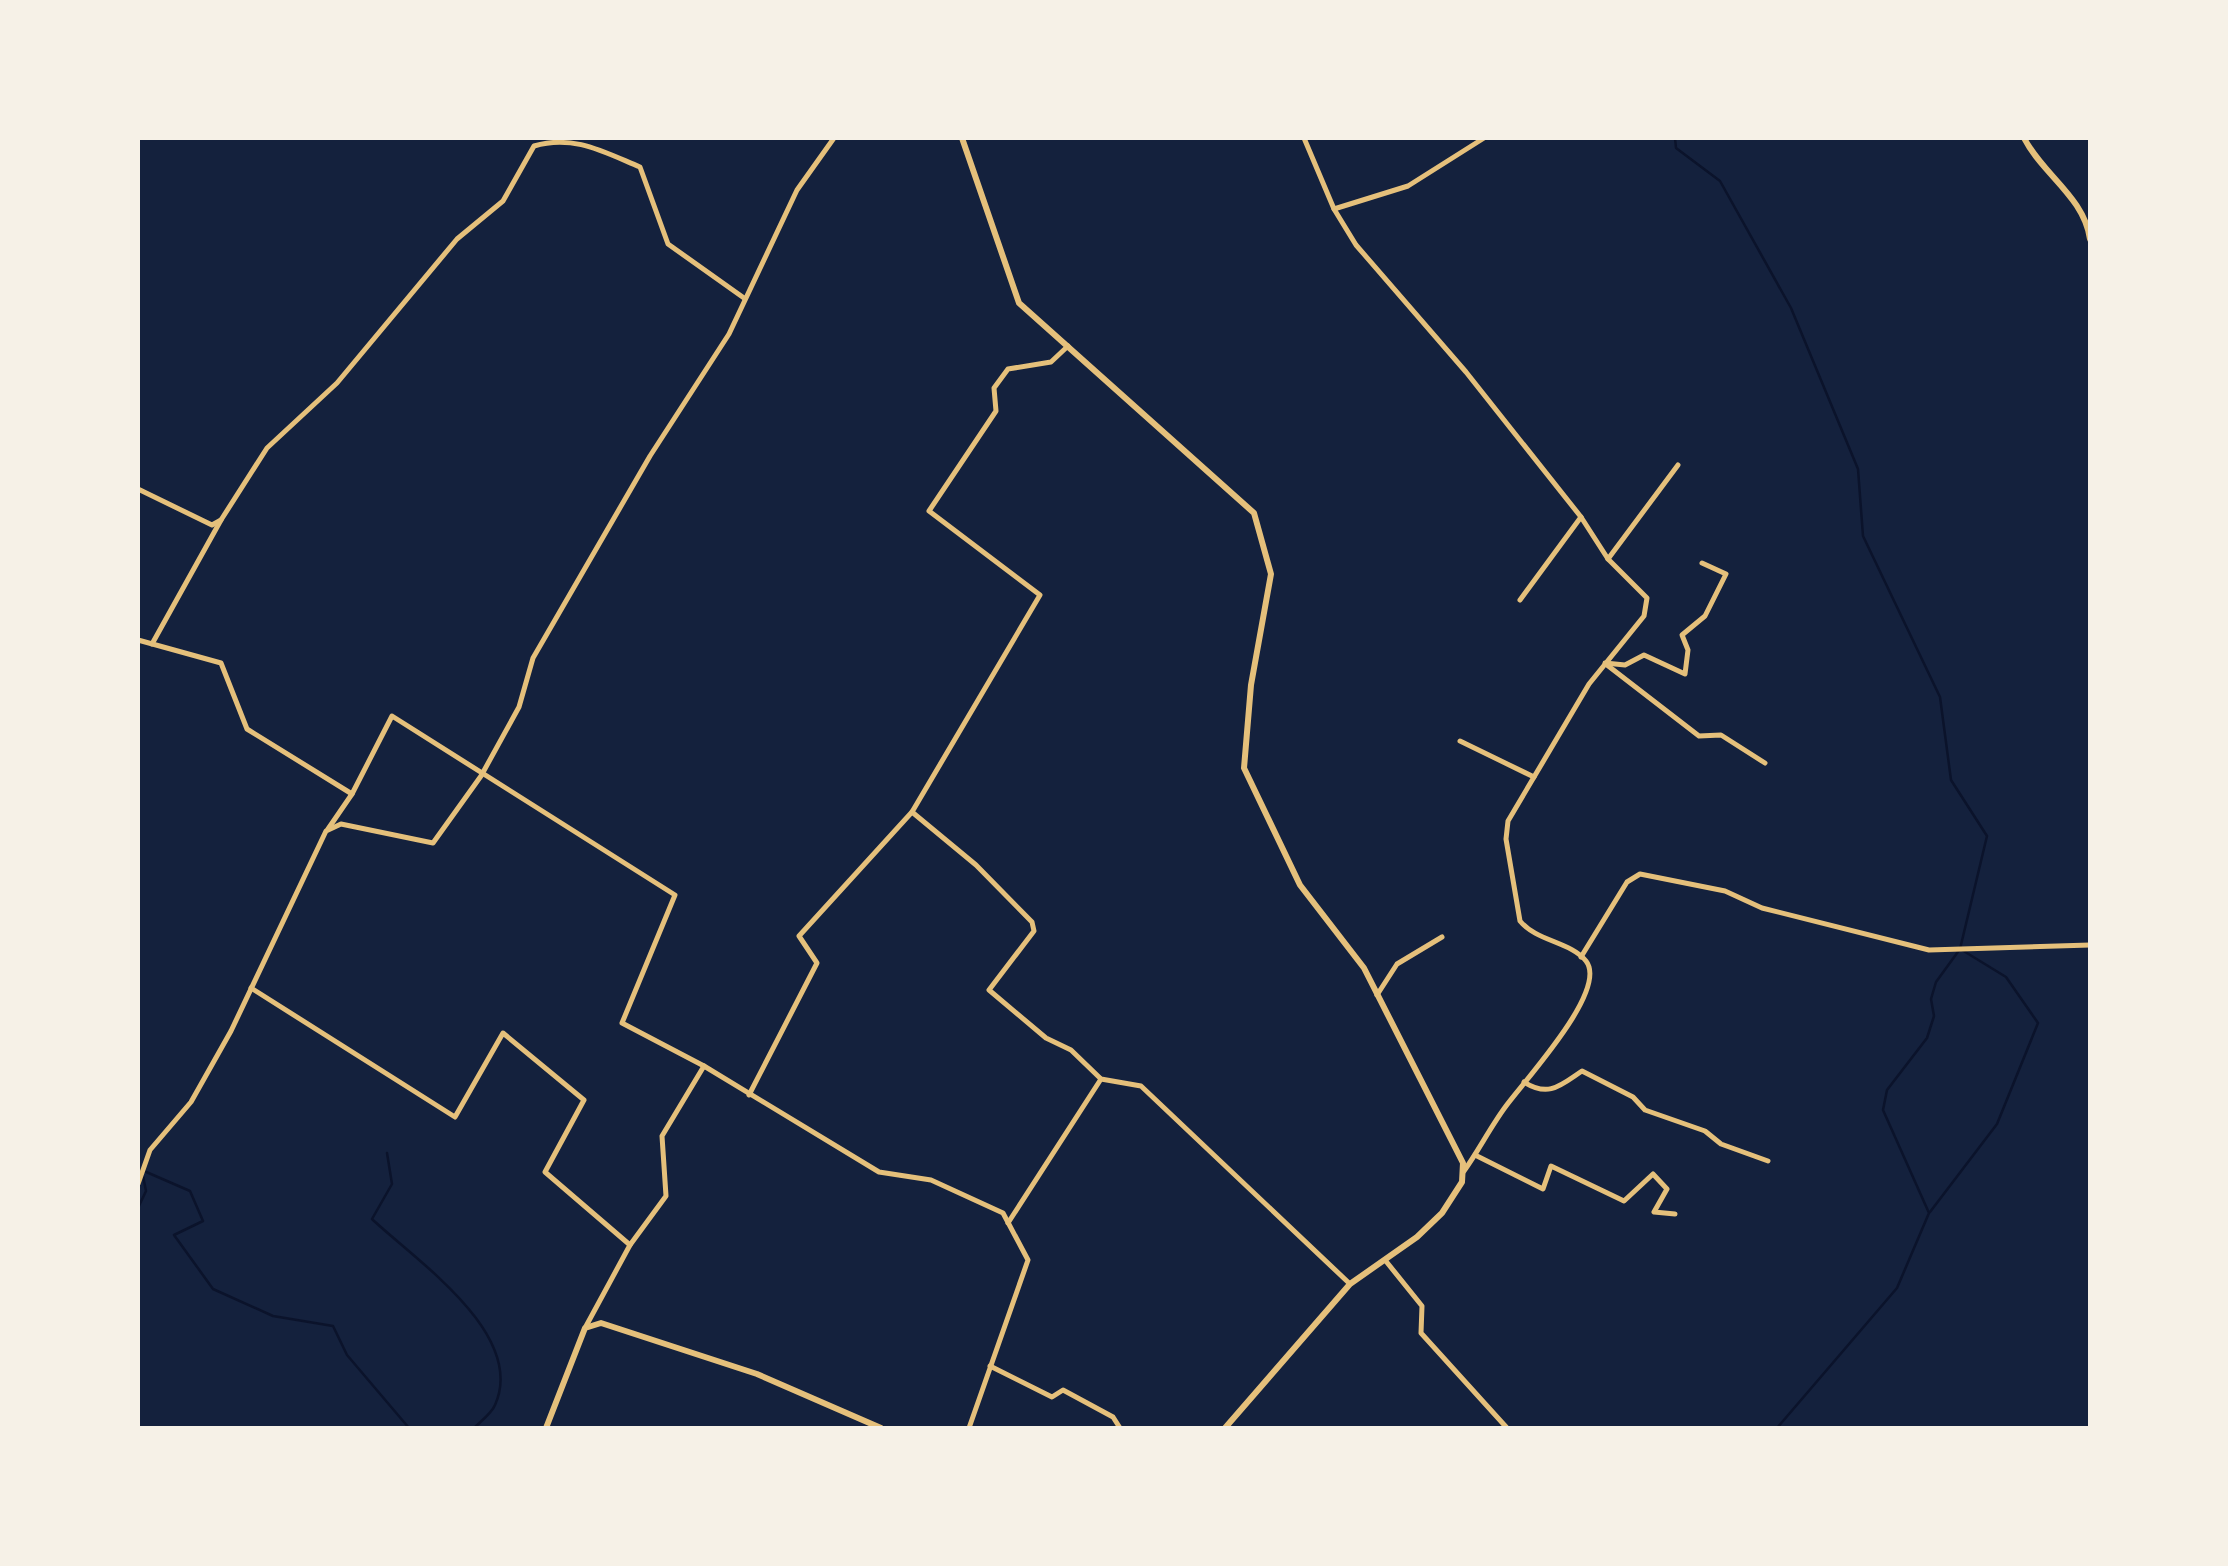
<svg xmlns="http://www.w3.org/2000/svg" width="2228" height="1566" viewBox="0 0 2228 1566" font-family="Signika,sans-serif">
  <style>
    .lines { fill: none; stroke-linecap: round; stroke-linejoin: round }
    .stream { stroke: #0b132b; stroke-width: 2.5 }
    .minor { stroke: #e5c07b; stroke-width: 5 }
    .tertiary { stroke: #e5c07b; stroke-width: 6 }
  </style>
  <rect width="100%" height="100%" fill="#14213d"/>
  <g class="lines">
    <g class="stream">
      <polyline points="1675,138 1676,148 1720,181 1791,308 1858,469 1863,536 1940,697 1951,780 1987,836 1960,949 1936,982 1931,999 1934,1016 1927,1038 1887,1090 1883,1110 1929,1213 1897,1288 1777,1428"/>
      <path d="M 387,1153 L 392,1184 L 372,1219 C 414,1259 527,1334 495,1405 C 492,1413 480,1422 474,1428"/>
      <polyline points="144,1171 190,1191 203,1221 174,1235 213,1289 273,1316 333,1326 347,1355 409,1428"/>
      <polyline points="138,1208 146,1191 143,1176"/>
      <polyline points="1930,1212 1997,1124 2038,1023 2006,977 1962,950"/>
    </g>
    <g class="minor">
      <path d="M 1304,138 L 1334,209 L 1356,245 L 1466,372 L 1581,517 L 1608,559 L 1647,598 L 1644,616 L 1589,684 L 1508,821 L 1506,839 L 1520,921 C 1536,941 1571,942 1586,961 C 1609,990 1524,1081 1506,1106 C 1491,1126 1479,1150 1464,1171"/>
      <polyline points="1334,209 1408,186 1484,138"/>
      <polyline points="1068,346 1051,362 1008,369 994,388 996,411 929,511 1040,595 912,812 976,865 1032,922 1034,931 989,990 1046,1038 1071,1050 1101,1079 1141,1086 1350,1284"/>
      <path d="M 138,489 L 212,525 L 221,520 L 267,448 L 337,383 L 457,239 L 503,201 L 534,146 C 573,134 604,152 640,167 L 668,244 L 744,298"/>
      <polyline points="1608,559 1678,465"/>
      <polyline points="1520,600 1581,517"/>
      <polyline points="138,640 221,663 247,729 352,794 392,716 675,895 622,1023 704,1066"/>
      <polyline points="152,644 221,520"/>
      <polyline points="1605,663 1625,665 1644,655 1685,674 1688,650 1682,635 1705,616 1726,574 1702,563"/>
      <polyline points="1607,665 1699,736 1721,735 1765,763"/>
      <polyline points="1460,741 1534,777"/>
      <polyline points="328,829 352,794"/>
      <polyline points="1581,957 1627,882 1640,874 1725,891 1762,908 1929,950 2090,945"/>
      <polyline points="251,988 455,1117 503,1033 584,1100 545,1172 630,1245"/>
      <polyline points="1377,995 1397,964 1442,937"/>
      <path d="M 1524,1082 C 1549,1098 1561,1085 1582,1071 L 1633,1097 L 1645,1110 L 1705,1131 L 1721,1144 L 1768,1161"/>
      <polyline points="749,1095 817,963 799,936 912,812"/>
      <polyline points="1475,1155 1543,1189 1551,1166 1624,1201 1653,1174 1667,1189 1654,1212 1675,1214"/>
      <polyline points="138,1184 150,1150 191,1102 231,1031 326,831 341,824 433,843 481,776 519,707 533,658 650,456 729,334 797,190 834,138"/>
      <polyline points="1008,1223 1101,1079"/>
      <polyline points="1385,1260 1422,1306 1421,1333 1507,1428"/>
      <polyline points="585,1328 630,1245 666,1196 662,1136 704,1066 879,1172 931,1180 1003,1213 1028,1260 969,1428"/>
      <polyline points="990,1366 1052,1397 1063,1390 1113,1417 1120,1428"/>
    </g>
    <g class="tertiary">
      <polyline points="962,138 1019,303 1254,513 1271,574 1251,685 1244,768 1300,885 1364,968 1463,1163 1462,1182 1442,1213 1417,1237 1350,1284 1225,1428"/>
      <path d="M 2024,138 C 2043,175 2084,197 2090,239"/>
      <polyline points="546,1428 585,1328 601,1323 757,1374 881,1428"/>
    </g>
  </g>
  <rect width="2228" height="1566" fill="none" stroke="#f6f1e7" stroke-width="280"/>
</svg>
